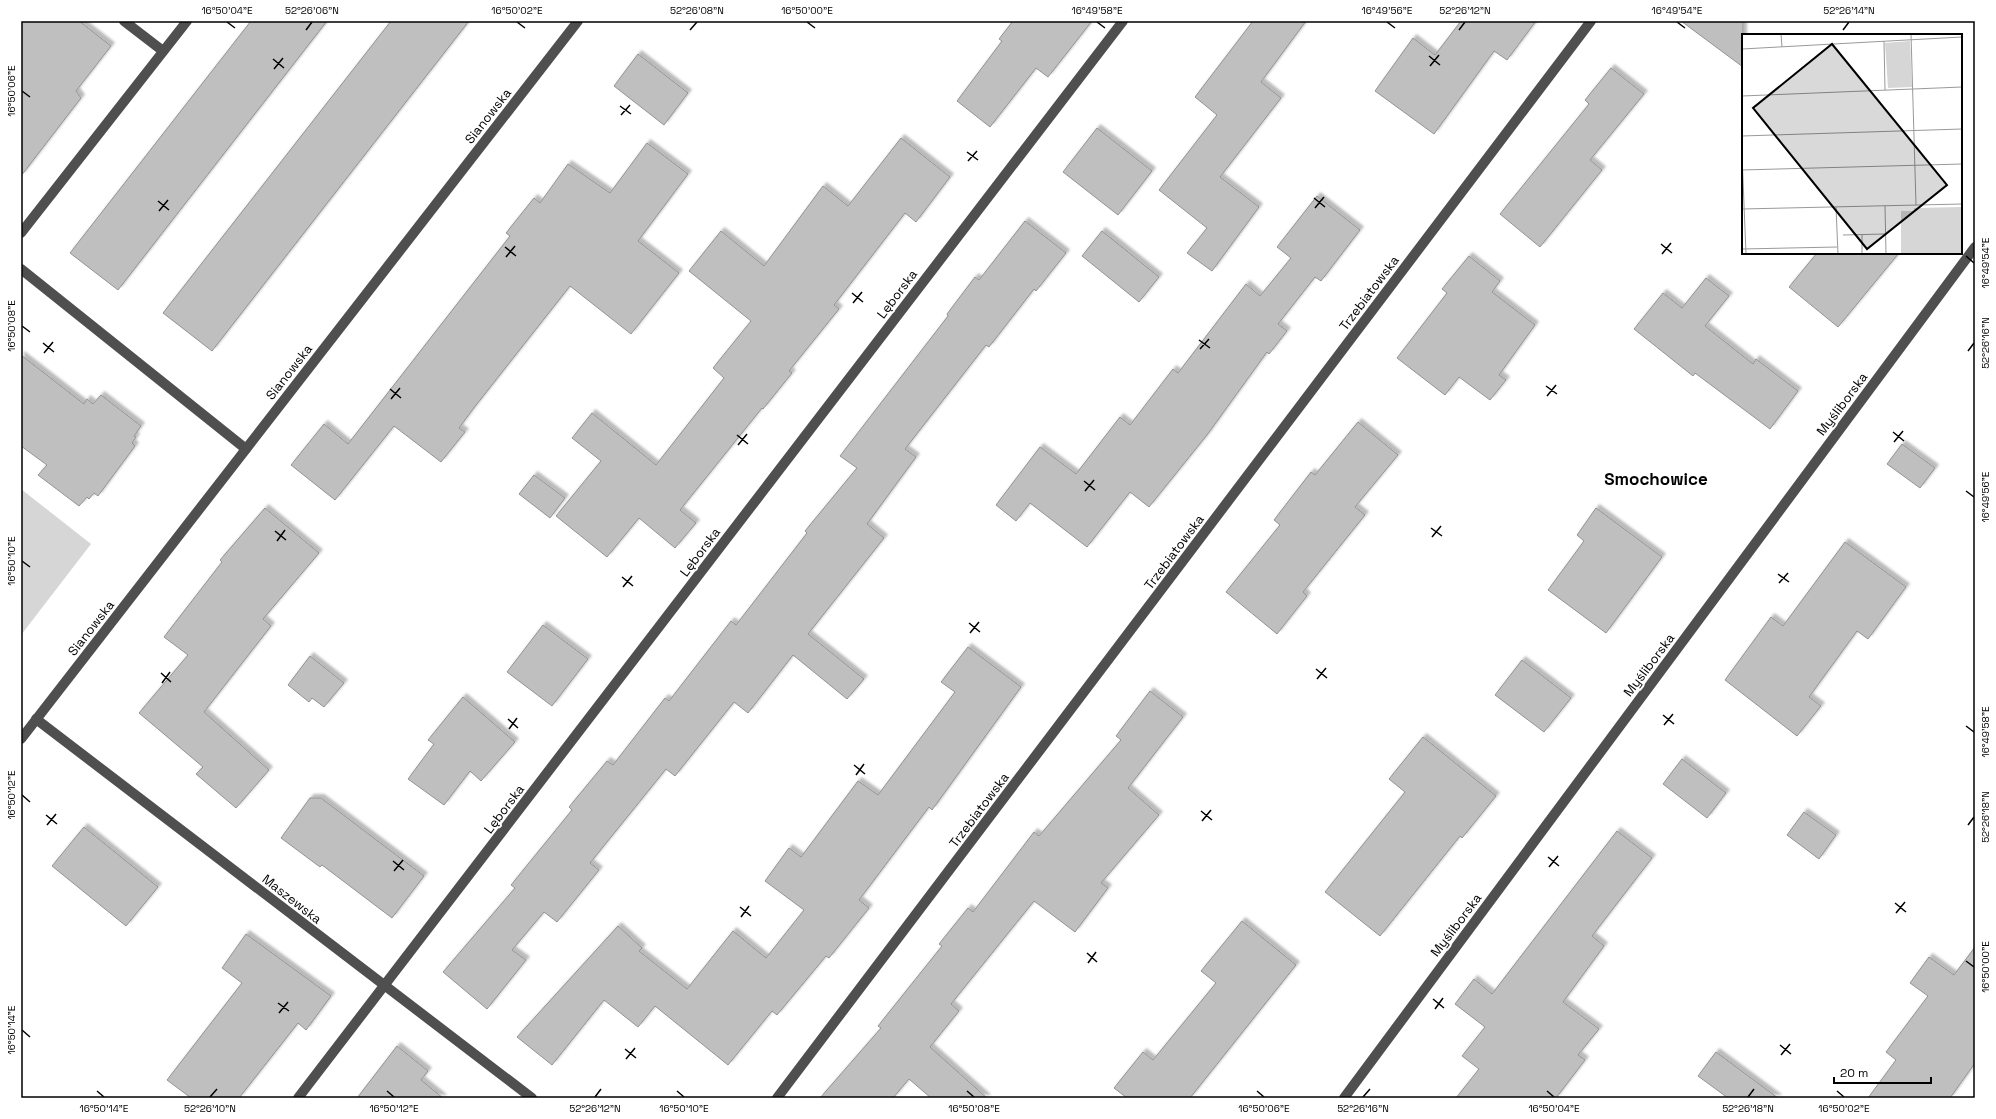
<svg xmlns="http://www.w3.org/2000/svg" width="1996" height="1119" viewBox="0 0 1996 1119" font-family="'Space Grotesk',sans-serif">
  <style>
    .green { fill: #d6d6d6 }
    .building { fill: #bfbfbf; stroke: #939393; filter: url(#shadow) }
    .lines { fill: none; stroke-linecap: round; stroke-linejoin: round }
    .minor { stroke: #4f4f4f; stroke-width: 10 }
    .ticks { fill: none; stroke: #000; stroke-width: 1.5 }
    .labels { text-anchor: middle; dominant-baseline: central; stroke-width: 4; stroke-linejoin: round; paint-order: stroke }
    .street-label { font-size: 13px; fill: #000; stroke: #fff }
    .district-label { font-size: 17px; font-weight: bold; fill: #000; stroke: #fff }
    .inset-road { fill: none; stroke: #999; stroke-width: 1 }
    .view { fill: #000; fill-opacity: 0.15; stroke: #000; stroke-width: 2 }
    .inset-edge { fill: none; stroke: #000; stroke-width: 2 }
    .neatline { fill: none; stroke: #000; stroke-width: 1.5 }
    .ticks-label { font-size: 10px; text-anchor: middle; fill: #000 }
  </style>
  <defs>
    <filter id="shadow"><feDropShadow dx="3.5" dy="-3.5" stdDeviation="1" flood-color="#0004"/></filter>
  </defs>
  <rect width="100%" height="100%" fill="#fff"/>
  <polygon class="green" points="21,489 91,544 21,635"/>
  <g class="building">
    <polygon points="21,21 79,21 111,46 76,91 81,98 21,176"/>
    <polygon points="251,21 327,21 118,290 70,253"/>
    <polygon points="391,21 469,21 212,351 163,313"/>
    <polygon points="1013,21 1092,21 1048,77 1036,68 990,127 957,101 1002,41 999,39"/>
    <polygon points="1253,21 1306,21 1261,82 1281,98 1220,177 1259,207 1212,271 1187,253 1207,228 1159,190 1217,115 1195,97"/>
    <polygon points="1461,21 1536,21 1507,60 1494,51 1434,134 1375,91 1413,38 1435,55"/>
    <polygon points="1681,21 1743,21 1743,67"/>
    <polygon points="638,54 688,93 664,125 614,86"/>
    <polygon points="1611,68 1644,94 1590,160 1602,170 1540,247 1500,214 1589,104 1585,100"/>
    <polygon points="1097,128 1152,171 1118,215 1063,172"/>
    <polygon points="901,138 950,177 916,222 905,213 834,305 839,309 789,371 792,373 763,409 762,408 680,510 696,523 675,548 639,518 607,557 556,516 601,461 572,438 592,413 656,465 724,378 713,368 751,321 689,271 721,231 764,266 823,186 848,206"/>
    <polygon points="647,143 688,174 638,241 679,273 631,334 570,286 473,409 459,428 465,432 441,462 394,426 335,500 291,465 324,424 348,444 510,236 506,233 534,198 540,203 568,164 610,193"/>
    <polygon points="1317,196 1360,230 1321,281 1315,277 1278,324 1287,331 1269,354 1267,352 1207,435 1149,507 1130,492 1087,547 1030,503 1016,521 996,505 1040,447 1076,474 1120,417 1130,425 1173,369 1178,373 1246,284 1260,296 1291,258 1277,247"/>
    <polygon points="1025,221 1066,253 1036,291 1034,289 989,347 986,345 905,449 916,457 867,524 884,538 808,634 864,679 847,699 793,655 748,713 734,702 675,776 666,769 590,863 599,870 557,922 544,912 512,950 526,960 487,1009 443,972 515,888 511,885 572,810 569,807 607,761 613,765 665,698 669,701 731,621 736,625 807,533 805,531 857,468 840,456 948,316 947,314 975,277 979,280"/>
    <polygon points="1102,231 1159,277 1139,302 1082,256"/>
    <polygon points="1817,253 1899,253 1838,327 1789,287"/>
    <polygon points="1469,256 1500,281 1492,292 1535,325 1499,375 1506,380 1490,400 1459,377 1445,395 1397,358 1447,293 1442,289"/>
    <polygon points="1706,278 1729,296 1705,326 1753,364 1756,359 1798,391 1770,429 1695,373 1693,376 1634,329 1663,293 1682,308"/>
    <polygon points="21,355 84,404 87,399 93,404 101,395 141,426 134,436 136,437 132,443 135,446 98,496 94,493 89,499 87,497 79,506 38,475 47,465 21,446"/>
    <polygon points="1358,422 1398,455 1355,507 1365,515 1303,592 1307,596 1277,634 1226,592 1280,525 1274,520 1311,472 1315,475"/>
    <polygon points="1902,444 1935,468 1920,488 1887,464"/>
    <polygon points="534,475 565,498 550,518 519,494"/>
    <polygon points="265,508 319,553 263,619 271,626 204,712 269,770 236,808 196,774 203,767 139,713 188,655 164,637 222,562 220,560"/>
    <polygon points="1596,508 1662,557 1606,633 1548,590 1584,541 1577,535"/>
    <polygon points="1845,542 1906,587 1868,639 1857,631 1809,697 1821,706 1797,736 1725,680 1771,617 1783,626"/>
    <polygon points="543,625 588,659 552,706 507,672"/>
    <polygon points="968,647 1021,687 932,810 929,807 859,900 869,908 829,958 826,956 777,1015 772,1011 728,1065 655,1006 638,1027 604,1000 552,1065 517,1037 618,926 642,948 639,951 687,989 733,931 766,958 804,910 765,881 789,848 801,857 858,781 878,795 955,692 941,682"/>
    <polygon points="310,656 344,683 324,707 312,698 309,702 288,685"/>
    <polygon points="1522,660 1571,698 1544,732 1495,695"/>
    <polygon points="1150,691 1183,717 1128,788 1159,815 1101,883 1108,888 1075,932 1034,901 951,1004 959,1011 930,1047 987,1098 931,1098 909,1079 893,1098 820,1098 881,1028 878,1026 942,946 939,944 968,908 973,912 1034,832 1039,836 1121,740 1116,736"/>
    <polygon points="463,697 515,742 481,781 470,771 444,805 408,779 434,744 428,740"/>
    <polygon points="1423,737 1496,796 1462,838 1460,836 1380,936 1325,892 1405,792 1389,779"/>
    <polygon points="1682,759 1726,793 1707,818 1663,784"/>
    <polygon points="310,798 321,798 424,876 392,918 322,865 320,867 281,838"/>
    <polygon points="1804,812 1836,835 1819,859 1787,835"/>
    <polygon points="84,827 158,887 126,926 52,866"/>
    <polygon points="1617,831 1652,858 1592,936 1604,946 1563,1002 1599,1029 1578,1055 1585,1060 1556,1098 1456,1098 1479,1069 1462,1056 1485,1027 1455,1004 1474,979 1492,994"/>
    <polygon points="1242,921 1296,965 1190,1098 1127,1098 1114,1088 1143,1052 1153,1060 1216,983 1201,971"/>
    <polygon points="246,934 331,996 306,1030 298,1023 239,1098 191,1098 167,1080 242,983 222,968"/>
    <polygon points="1975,947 1975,1063 1950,1098 1868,1098 1896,1060 1886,1052 1928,996 1910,983 1929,957 1954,975"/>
    <polygon points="397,1046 428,1071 421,1080 443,1098 357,1098"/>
    <polygon points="1716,1052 1778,1098 1728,1098 1698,1076"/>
  </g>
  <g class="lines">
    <g class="minor">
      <polyline points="124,21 163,51"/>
      <polyline points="21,233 187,21"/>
      <polyline points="21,269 246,449"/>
      <polyline points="36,719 532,1098"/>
      <polyline points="21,739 578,21"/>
      <polyline points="298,1098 1123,21"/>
      <polyline points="777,1098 1591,21"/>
      <polyline points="1344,1098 1975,247"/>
    </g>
  </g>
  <path class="ticks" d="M 227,22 L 235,28M 517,22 L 525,28M 807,22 L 815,28M 1097,22 L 1105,28M 1387,22 L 1395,28M 1677,22 L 1685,28M 306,30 L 312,22M 690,30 L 697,22M 1459,30 L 1465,22M 1843,30 L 1849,22M 1429,56 L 1440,65M 273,59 L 284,68M 1430,66 L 1439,55M 274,69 L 283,58M 22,91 L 30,97M 620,106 L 631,114M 621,115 L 630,105M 967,152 L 978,160M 968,161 L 977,151M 1314,198 L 1325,207M 158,201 L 169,210M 1315,208 L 1324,197M 159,211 L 168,200M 1661,244 L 1672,253M 505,247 L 516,256M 1662,254 L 1671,243M 1966,256 L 1974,263M 506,257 L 515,246M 852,293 L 863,302M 853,303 L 862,292M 22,326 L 30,332M 1199,340 L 1210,348M 43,343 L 54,352M 1200,349 L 1209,339M 1968,351 L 1974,343M 44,353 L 53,342M 1546,386 L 1557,394M 390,389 L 401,398M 1547,396 L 1556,385M 391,399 L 400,388M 1893,432 L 1904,441M 737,435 L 748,444M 1894,442 L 1903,431M 738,445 L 747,434M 1084,481 L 1095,490M 1085,491 L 1094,480M 1966,491 L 1974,497M 1431,528 L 1442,536M 275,531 L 286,540M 1432,537 L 1441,526M 277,541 L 285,530M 22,561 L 30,567M 1778,574 L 1789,582M 622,577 L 633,586M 1779,583 L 1788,573M 623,587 L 632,576M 969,623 L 980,632M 970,633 L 979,622M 1316,669 L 1327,678M 161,673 L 171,682M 1317,679 L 1326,668M 162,683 L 170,672M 1663,715 L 1674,724M 508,719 L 518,728M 1664,725 L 1673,714M 1966,726 L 1974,732M 509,729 L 517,718M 854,765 L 865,774M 856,775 L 864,764M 22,795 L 30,802M 1201,811 L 1212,820M 46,815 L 57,824M 1202,821 L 1211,810M 47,825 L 56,814M 1968,825 L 1974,817M 1548,857 L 1559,866M 393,861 L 404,870M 1549,867 L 1558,856M 394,871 L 403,860M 1895,903 L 1906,912M 740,907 L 751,916M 1896,913 L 1905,902M 741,917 L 749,906M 1087,953 L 1097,962M 1966,961 L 1974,967M 1088,963 L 1096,952M 1433,999 L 1444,1008M 278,1003 L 289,1011M 1435,1009 L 1443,998M 279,1013 L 288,1002M 22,1030 L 30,1037M 1780,1045 L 1791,1054M 625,1049 L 636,1058M 1781,1055 L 1790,1044M 626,1059 L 635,1048M 97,1091 L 104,1097M 387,1091 L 394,1097M 677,1091 L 684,1097M 967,1091 L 974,1097M 1257,1091 L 1264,1097M 1547,1091 L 1554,1097M 1837,1091 L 1844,1097M 210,1097 L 217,1089M 595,1097 L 601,1089M 1363,1097 L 1370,1089M 1748,1097 L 1754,1089"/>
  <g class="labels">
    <g class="street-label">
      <text transform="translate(488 116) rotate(-52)">Sianowska</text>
      <text transform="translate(1369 293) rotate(-53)">Trzebiatowska</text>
      <text transform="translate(897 294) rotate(-53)">Lęborska</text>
      <text transform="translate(289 372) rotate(-52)">Sianowska</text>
      <text transform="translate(1842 404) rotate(-53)">Myśliborska</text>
      <text transform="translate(700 552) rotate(-53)">Lęborska</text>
      <text transform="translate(1174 552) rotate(-53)">Trzebiatowska</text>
      <text transform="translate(91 628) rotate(-52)">Sianowska</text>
      <text transform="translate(1649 665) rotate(-53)">Myśliborska</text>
      <text transform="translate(504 809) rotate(-53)">Lęborska</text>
      <text transform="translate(979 810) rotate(-53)">Trzebiatowska</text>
      <text transform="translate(292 899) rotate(38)">Maszewska</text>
      <text transform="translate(1456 925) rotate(-53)">Myśliborska</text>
    </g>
    <g class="district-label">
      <text x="1656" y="479">Smochowice</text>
    </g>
  </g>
  <g transform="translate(1742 34)">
    <rect width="220" height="220" fill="#fff"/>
    <path d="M 168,7 L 170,53 L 146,54 L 143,9 ZM 220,173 L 220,220 L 159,220 L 159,177 L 172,177 L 172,174 Z" fill="#d6d6d6"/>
    <path class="inset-road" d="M 39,0 L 40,13M 169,0 L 174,171M 142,7 L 143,56M 0,15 L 220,3M 0,62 L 220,53M 0,102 L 220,95M 0,121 L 4,220M 0,136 L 220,130M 143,172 L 144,220M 94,173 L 96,220M 0,175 L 220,170M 101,201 L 143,200M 120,201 L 120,220M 0,215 L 95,213"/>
    <path class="view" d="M 90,10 L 205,151 L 125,215 L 11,74 Z"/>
    <rect width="220" height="220" class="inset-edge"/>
  </g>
  <rect width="1996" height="1119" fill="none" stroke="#ffffff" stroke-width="44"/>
  <path d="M1834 1077v6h97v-6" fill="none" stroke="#000000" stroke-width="2"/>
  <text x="1840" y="1077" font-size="12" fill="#000000" stroke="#ffffff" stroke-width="3" paint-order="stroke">20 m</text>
  <rect x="22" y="22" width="1952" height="1075" class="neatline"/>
  <g class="ticks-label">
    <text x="227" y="14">16°50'04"E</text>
    <text x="312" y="14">52°26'06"N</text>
    <text x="517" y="14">16°50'02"E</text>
    <text x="697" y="14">52°26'08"N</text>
    <text x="807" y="14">16°50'00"E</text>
    <text x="1097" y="14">16°49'58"E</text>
    <text x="1387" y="14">16°49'56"E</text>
    <text x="1465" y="14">52°26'12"N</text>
    <text x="1677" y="14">16°49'54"E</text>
    <text x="1849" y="14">52°26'14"N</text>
    <text transform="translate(11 91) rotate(-90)" y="4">16°50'06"E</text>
    <text transform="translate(1985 263) rotate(-90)" y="4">16°49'54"E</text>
    <text transform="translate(11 326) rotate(-90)" y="4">16°50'08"E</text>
    <text transform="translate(1985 343) rotate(-90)" y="4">52°26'16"N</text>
    <text transform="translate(1985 497) rotate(-90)" y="4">16°49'56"E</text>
    <text transform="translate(11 561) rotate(-90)" y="4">16°50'10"E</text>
    <text transform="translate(1985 732) rotate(-90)" y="4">16°49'58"E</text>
    <text transform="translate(11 795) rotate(-90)" y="4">16°50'12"E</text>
    <text transform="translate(1985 817) rotate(-90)" y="4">52°26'18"N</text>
    <text transform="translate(1985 967) rotate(-90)" y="4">16°50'00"E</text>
    <text transform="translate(11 1030) rotate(-90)" y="4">16°50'14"E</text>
    <text x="104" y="1112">16°50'14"E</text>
    <text x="210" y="1112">52°26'10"N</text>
    <text x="394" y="1112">16°50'12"E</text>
    <text x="595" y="1112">52°26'12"N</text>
    <text x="684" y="1112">16°50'10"E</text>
    <text x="974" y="1112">16°50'08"E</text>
    <text x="1264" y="1112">16°50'06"E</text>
    <text x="1363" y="1112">52°26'16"N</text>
    <text x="1554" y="1112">16°50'04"E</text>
    <text x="1748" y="1112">52°26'18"N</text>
    <text x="1844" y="1112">16°50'02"E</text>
  </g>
</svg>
